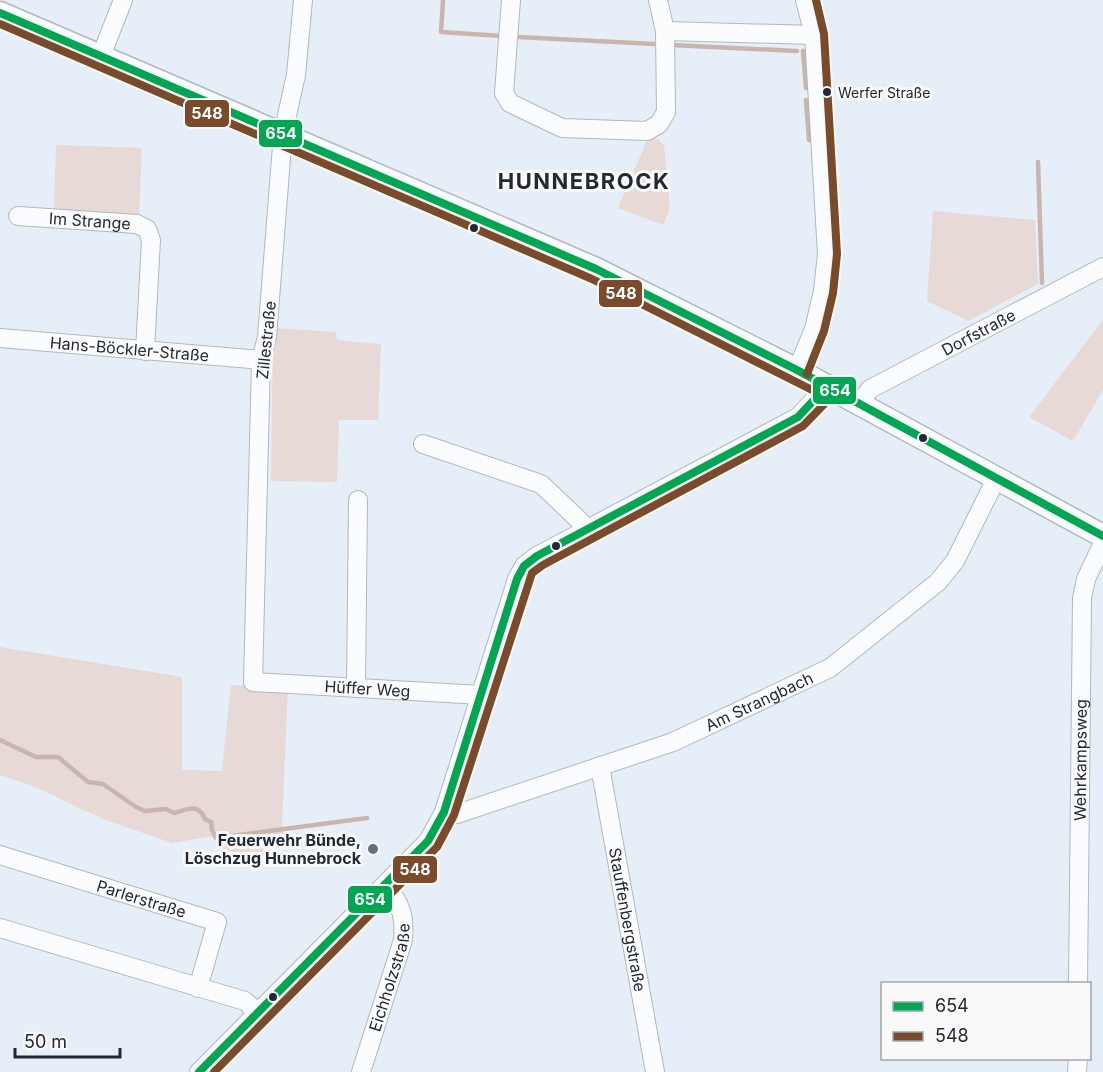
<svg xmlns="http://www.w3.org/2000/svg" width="1103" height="1072" viewBox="0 0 1103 1072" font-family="Inter,sans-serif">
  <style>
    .green { fill: #e6d9d6 }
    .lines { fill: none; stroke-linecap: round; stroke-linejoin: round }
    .stream { stroke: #c9b5ae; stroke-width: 4.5 }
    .minor-casing { stroke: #b0b8c1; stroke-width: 20 }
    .major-casing { stroke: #b0b8c1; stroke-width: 25 }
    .minor { stroke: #fbfcfe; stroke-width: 18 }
    .major { stroke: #fbfcfe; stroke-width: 22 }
    .bus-1-casing { stroke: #f9f9f9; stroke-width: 12 }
    .bus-2-casing { stroke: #f9f9f9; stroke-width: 12 }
    .bus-1 { stroke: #00a651; stroke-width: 8 }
    .bus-2 { stroke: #7a4b2a; stroke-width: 8 }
    .bus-dot { fill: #212934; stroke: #f9f9f9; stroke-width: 2 }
    .poi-dot { fill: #666e79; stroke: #f9f9f9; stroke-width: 2 }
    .labels { text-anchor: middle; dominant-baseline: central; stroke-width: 6; stroke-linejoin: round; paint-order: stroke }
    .bus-label { font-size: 14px; fill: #212934; stroke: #f9f9f9; text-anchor: start }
    .street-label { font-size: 16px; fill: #212934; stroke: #f9f9f9 }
    .poi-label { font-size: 16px; font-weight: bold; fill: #212934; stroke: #f9f9f9; text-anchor: end }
    .district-label { font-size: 22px; font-weight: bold; letter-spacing: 1.5px; fill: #212934; stroke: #f9f9f9 }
    .line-badge { stroke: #f9f9f9; stroke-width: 2 }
    .badge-label { font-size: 16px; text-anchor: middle; font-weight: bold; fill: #fff }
  </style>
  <rect width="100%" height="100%" fill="#e6eef8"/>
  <g class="green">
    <polygon points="648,138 658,139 664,145 670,208 663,225 618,208"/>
    <polygon points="56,145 142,148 139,216 54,213"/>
    <polygon points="933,211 1035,220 1038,284 968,321 927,301"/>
    <polygon points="1103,320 1103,390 1073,441 1029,417"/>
    <polygon points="273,328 336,332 337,340 381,344 378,420 339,420 337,482 271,481"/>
    <polygon points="0,647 182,677 182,770 222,771 231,685 288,689 282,824 285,834 262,864 220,847 220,835 172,843 103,819 35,787 0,775"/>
  </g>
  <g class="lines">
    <g class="stream">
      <polyline points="443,0 441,32 502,36"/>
      <polyline points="518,37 654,44"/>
      <polyline points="672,45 797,51"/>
      <polyline points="803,51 806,88"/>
      <polyline points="806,100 809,140"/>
      <polyline points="1038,162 1042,283"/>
      <path d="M 0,740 L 36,757 L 58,757 L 88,782 L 103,784 L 136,807 L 145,811 L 166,809 L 174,813 C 187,810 198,802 205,819 L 211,822 L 212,830 L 216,838 L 367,818"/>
    </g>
    <defs>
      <g id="minor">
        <path id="s1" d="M 303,0 L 296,75 L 283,133 L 267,337 L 261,360 L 253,682 L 481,695"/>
        <polyline points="511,0 504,93 510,103 562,128 647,131 659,124 666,112 665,31 658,0"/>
        <polyline points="665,31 814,35"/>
        <polyline points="101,56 123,0"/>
        <path id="s2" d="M 18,216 L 137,224 L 147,229 L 151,240 L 145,351"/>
        <path id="s3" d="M 0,338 L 261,360"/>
        <polyline points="797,370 814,329 823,291 827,254 814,35 805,0"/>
        <path id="s4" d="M 859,404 L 870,389 L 1103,267"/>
        <polyline points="423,444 541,484 581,522 584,532"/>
        <polyline points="356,688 358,500"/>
        <path id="s5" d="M 600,766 L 655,1072"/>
        <path id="s6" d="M 444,812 L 457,814 L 673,742 L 830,668 L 938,582 L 955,561 L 996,479"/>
        <path id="s7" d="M 0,855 L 217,922 L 198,988"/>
        <polyline points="0,928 245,1001 258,1013"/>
        <path id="s8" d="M 1078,984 L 1082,598 L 1086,579 L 1103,543"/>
        <polyline points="199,1072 428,841 444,812 517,579 524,566 537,556 798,417 827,386"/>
        <path id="s9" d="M 361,1072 L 403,940 C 405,917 401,903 386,886"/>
        <polyline points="1077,1072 1078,1058"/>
      </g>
      <polyline id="major" points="0,13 596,269 797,370 1103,536"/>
    </defs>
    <use href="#minor" class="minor-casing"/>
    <use href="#major" class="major-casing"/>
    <use href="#minor" class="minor"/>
    <use href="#major" class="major"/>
    <defs>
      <g id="bus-1">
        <polyline points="0,13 596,269 797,370 1103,536"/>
        <polyline points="199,1072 428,841 444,812 517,579 524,566 537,556 798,417 827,386"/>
      </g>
      <g id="bus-2">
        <polyline points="0,24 592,279 822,395"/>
        <polyline points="807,374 824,331 833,293 837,254 824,34 816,0"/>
        <polyline points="214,1072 437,847 454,815 532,573 543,565 803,426 835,393"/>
      </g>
    </defs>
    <use href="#bus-1" class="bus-1-casing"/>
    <use href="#bus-2" class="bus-2-casing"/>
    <use href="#bus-1" class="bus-1"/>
    <use href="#bus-2" class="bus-2"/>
  </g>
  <g class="bus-dot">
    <circle cx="827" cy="92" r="5"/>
    <circle cx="474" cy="228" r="5"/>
    <circle cx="923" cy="438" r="5"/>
    <circle cx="556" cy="546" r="5"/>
    <circle cx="273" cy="997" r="5"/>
  </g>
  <circle class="poi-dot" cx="373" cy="849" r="6"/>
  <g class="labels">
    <g class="bus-label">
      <text x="838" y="92">Werfer Straße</text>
    </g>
    <g class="street-label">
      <text stroke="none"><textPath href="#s2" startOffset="72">Im Strange</textPath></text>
      <text stroke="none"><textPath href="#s4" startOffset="141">Dorfstraße</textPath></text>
      <text transform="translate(266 340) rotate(-84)">Zillestraße</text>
      <text stroke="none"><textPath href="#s3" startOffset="130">Hans-Böckler-Straße</textPath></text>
      <text stroke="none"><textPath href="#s1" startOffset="800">Hüffer Weg</textPath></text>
      <text stroke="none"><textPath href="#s6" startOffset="336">Am Strangbach</textPath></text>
      <text stroke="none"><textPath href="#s8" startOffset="224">Wehrkampsweg</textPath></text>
      <text stroke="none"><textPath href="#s7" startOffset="148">Parlerstraße</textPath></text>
      <text stroke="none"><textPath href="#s5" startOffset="156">Stauffenbergstraße</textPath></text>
      <text stroke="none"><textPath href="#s9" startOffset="99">Eichholzstraße</textPath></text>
    </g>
    <g class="poi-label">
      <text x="361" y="840">Feuerwehr Bünde,<tspan x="361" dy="18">Löschzug Hunnebrock</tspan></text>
    </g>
    <g class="district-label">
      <text x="584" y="181">HUNNEBROCK</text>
    </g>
  </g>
  <g class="line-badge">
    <rect x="184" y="99" width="46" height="29" rx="6" fill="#7a4b2a"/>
    <rect x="258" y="119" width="45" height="29" rx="6" fill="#00a651"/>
    <rect x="598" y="279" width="45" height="29" rx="6" fill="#7a4b2a"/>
    <rect x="812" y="376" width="45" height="29" rx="6" fill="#00a651"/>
    <rect x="392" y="855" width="46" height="29" rx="6" fill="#7a4b2a"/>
    <rect x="347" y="885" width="46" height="29" rx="6" fill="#00a651"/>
  </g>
  <g class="badge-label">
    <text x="207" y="119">548</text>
    <text x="281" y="139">654</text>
    <text x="621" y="299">548</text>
    <text x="835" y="396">654</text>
    <text x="415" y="875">548</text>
    <text x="370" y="905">654</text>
  </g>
  <rect x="881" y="982" width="210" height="78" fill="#f9f9f9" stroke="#a3a6aa" stroke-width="1.5"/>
  <rect x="893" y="1002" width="30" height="9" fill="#00a651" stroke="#a3a6aa" stroke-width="1.5"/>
  <text x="935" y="1012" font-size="18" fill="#212934">654</text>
  <rect x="893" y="1032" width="30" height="9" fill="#7a4b2a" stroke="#a3a6aa" stroke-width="1.5"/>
  <text x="935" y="1042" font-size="18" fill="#212934">548</text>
  <path d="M15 1048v9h105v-9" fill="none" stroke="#212934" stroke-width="3"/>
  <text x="24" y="1048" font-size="18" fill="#212934" stroke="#f9f9f9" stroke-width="4.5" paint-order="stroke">50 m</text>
</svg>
